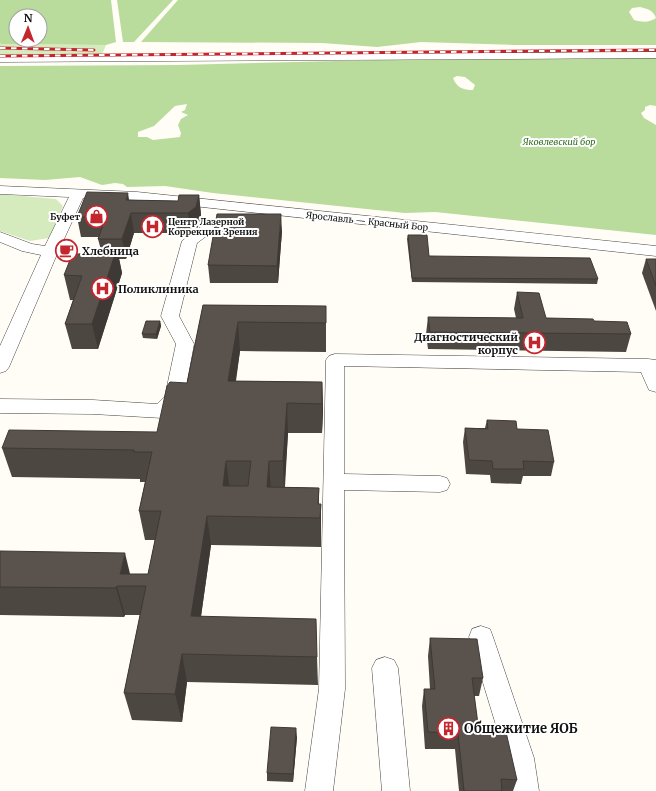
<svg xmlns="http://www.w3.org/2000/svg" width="656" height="791" viewBox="0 0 656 791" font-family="Merriweather,serif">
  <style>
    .green { fill: #d5ebbd }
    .forest { fill: #b9dc9c; fill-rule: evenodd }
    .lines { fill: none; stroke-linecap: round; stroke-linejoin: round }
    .minor-casing { stroke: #444; stroke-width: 1 }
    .minor { fill: #fff; fill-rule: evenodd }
    .rail-casing { stroke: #c4262e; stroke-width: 3 }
    .rail { stroke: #fff; stroke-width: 2; stroke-dasharray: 5.5; stroke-linecap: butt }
    .wall { fill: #4d4742 }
    .shaded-wall { fill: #3f3936 }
    .building { fill: #5a524d; stroke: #3f3936; fill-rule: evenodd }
    .labels { text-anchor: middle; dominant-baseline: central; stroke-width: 4; stroke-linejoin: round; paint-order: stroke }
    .far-park-label { font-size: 9px; font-style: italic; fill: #2f6b1f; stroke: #fff }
    .far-poi-label { font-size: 9px; font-weight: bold; fill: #111; stroke: #fff; text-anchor: end }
    .far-street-label { font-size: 9px; fill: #111; stroke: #fff }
    .poi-label { font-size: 11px; font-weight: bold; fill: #111; stroke: #fff; text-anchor: start }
    .near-poi-label { font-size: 13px; font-weight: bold; fill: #111; stroke: #fff; text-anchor: start }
  </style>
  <rect width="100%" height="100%" fill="#fffdf5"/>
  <g class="green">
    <polygon points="0,39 2,44 106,45 101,57 0,57"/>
    <polygon points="0,194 56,199 63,206 49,238 30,241 0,231"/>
  </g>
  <g class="forest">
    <path d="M 0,0 L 111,0 L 116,42 L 106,45 L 1,44 L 0,42 ZM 16,16 L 40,16 L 40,40 L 16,40 Z"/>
    <polygon points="117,0 173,0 134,42 123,42"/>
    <path d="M 178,0 L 656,0 L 656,45 L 514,45 L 421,42 L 377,47 L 322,43 L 141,42 ZM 640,7 C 648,9 653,10 656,18 C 649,23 642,22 634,20 L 629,12 L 632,8 Z"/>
    <path d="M 656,58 L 656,106 L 650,105 L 645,107 L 645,110 L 641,113 L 644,118 L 656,125 L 656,235 L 435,212 L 405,213 L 213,193 L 165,186 L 127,187 L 123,184 L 115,183 L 102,185 L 80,177 L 45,180 L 0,178 L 0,66 L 179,65 L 378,60 ZM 457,76 L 465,77 L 475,85 L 473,90 C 463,90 457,88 453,78 ZM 187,104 L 185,110 L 181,112 L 188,115 L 181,119 L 178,125 L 181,133 L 180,137 L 153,140 L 147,137 L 138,137 L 138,132 L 154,126 L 175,106 Z"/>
  </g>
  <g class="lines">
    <defs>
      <g id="minor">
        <polygon points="656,52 656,58 0,62 0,56"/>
        <polygon points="0,186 137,192 656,246 656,256 137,200 83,198 58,252 9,367 6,371 0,373 0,346 41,255 22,251 0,242 0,232 32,244 45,246 69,197 0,194"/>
        <polygon points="227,216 245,218 248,221 245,224 229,226 212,232 197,243 179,316 194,344 184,398 169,416 162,418 93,414 0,413 0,399 93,400 157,404 165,396 176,344 161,316 182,241 202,226"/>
        <polygon points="335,354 648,359 656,360 656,392 649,390 641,372 344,366 344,474 440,476 447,478 450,484 447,490 440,492 344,490 345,689 333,791 305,791 319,689 326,360 329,356"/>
        <polygon points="481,626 490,629 493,637 534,758 539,791 511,791 506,758 469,637 472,629"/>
        <polygon points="385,657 394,660 398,668 410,791 382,791 372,668 376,660"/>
      </g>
    </defs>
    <use href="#minor" class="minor-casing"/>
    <use href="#minor" class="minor"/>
    <defs>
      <g id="rail">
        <polyline points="0,48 94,50"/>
        <polyline points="0,56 656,50"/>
      </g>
    </defs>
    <use href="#rail" class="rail-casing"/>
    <use href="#rail" class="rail"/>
  </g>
  <g class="wall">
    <polygon points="199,195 201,215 198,227 190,233 134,233 126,259 119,259 122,273 98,349 72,349 65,324 73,300 70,300 64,275 101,250 98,239 99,237 81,237 77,217 130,200 178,201"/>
    <polygon points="282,231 278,283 210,283 208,265"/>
    <polygon points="408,235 429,256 598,279 597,284 412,282 407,239"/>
    <polygon points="646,259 656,259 656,311 642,273"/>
    <polygon points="517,292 546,318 594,321 631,334 626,352 428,349 426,334 428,317 516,318 514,309"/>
    <polygon points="203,305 326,306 326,352 240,351 236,381 322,382 323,411 322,433 288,433 285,487 319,488 319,504 321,504 321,547 211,545 201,616 317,657 318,685 187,682 182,722 132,720 124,693 140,615 125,615 124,617 0,615 0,551 130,574 148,574 155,540 145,540 139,511 145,482 140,482 140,479 12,477 2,448 157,432 187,383"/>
    <polygon points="160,321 161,326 157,339 143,338 142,334"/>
    <polygon points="487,420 517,429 554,462 551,476 523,476 521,484 491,483 490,475 466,474 463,442 465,428 485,428"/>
    <polygon points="430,638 483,678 479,696 474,696 479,732 517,780 513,791 459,791 455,749 425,749 422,706 424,689 430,689 428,656"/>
    <polygon points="297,737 293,782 267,781 267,773"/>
  </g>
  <g class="shaded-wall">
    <polygon points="128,193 134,233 126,259 122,239 126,200"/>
    <polygon points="199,195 201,215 198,227 190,233 188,213"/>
    <polygon points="281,214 282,231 278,283 277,266"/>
    <polygon points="117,248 122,273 98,349 92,324"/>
    <polygon points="160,321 161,326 157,339 156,334"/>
    <polygon points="238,322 240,351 231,410 228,381"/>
    <polygon points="322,382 323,411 322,433"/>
    <polygon points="287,403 288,433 284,491 283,461"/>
    <polygon points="226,461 230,490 223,486"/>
    <polygon points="269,461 271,491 267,487"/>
    <polygon points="321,504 321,547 320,518"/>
    <polygon points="207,516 211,545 197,645 191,616"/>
    <polygon points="125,553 132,582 120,574"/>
    <polygon points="117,586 125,615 124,617 116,588"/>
    <polygon points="182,654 187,682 182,722 175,694"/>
    <polygon points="296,728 297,737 293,782 293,774"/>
  </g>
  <g class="building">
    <polygon points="87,192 128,193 126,200 178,201 179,195 199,195 196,207 188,213 131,213 122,239 98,239 106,217 77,217"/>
    <polygon points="217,214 281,214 277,266 208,265"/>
    <polygon points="408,235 427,235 429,256 590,258 598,279 412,278"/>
    <polygon points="117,248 92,324 65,324 82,276 64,275 72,255"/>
    <polygon points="646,259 656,259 656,286"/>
    <polygon points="517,292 539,293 546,318 593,319 594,321 627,322 631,334 430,332 428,317 523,318"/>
    <path d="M 203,305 L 326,306 L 326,323 L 238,322 L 228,381 L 322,382 L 322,404 L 287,403 L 283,461 L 269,461 L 267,487 L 319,488 L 318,504 L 321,504 L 320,518 L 207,516 L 191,616 L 316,619 L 317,657 L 182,654 L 175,694 L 124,693 L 146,586 L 117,586 L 116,588 L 0,587 L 0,551 L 125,553 L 120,574 L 148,574 L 161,511 L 139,511 L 152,452 L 134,452 L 134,450 L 2,448 L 9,430 L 157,432 L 167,386 L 170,382 L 187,383 ZM 226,461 L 251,461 L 248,486 L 223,486 Z"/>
    <polygon points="146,321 160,321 156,334 142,334"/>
    <polygon points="487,420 516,421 517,429 548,430 554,462 523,461 524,469 493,469 492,461 469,460 465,428 488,429"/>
    <polygon points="430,638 477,639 483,678 472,678 479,732 506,732 517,780 501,779 502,791 464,791 458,733 428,732 424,689 435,689"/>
    <polygon points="271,727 296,728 293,774 267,773"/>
  </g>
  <defs>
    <symbol id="shop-ring" viewBox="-11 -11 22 22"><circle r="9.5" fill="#fff" stroke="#c4262e" stroke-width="1.5"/><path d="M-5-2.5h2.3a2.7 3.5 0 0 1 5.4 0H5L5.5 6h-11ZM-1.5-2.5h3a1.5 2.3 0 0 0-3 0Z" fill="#c4262e"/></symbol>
    <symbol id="hospital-ring" viewBox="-11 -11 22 22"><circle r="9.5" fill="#fff" stroke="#c4262e" stroke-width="1.5"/><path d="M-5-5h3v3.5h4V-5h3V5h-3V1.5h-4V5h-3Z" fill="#c4262e"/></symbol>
    <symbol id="cafe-ring" viewBox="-11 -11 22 22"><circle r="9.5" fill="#fff" stroke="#c4262e" stroke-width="1.5"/><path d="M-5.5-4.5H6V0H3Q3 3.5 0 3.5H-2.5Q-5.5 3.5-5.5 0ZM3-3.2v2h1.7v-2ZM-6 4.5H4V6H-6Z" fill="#c4262e"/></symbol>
    <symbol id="building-ring" viewBox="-11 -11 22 22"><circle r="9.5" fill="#fff" stroke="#c4262e" stroke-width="1.5"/><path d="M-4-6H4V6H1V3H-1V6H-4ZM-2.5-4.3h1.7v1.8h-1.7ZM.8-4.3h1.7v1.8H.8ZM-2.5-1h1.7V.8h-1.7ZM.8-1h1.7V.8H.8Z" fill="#c4262e"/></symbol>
  </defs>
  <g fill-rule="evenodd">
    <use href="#shop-ring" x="84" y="204" width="25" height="25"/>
    <use href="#hospital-ring" x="140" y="214" width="25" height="25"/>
    <use href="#cafe-ring" x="54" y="238" width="25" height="25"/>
    <use href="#hospital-ring" x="90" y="276" width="25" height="25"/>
    <use href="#hospital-ring" x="522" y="330" width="25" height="25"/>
    <use href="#building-ring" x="436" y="716" width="25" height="25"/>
  </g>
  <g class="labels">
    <g class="far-park-label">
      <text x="559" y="141">Яковлевский бор</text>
    </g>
    <g class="far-poi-label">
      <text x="80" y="216">Буфет</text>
      <text x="168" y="221" text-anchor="start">Центр Лазерной<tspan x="168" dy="10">Коррекции Зрения</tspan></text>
    </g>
    <g class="far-street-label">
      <text transform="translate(367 221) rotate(6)">Ярославль — Красный Бор</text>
    </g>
    <g class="poi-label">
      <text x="82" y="251">Хлебница</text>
      <text x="118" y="289">Поликлиника</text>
      <text x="518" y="337" text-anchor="end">Диагностический<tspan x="518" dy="13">корпус</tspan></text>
    </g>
    <g class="near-poi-label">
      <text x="464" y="728">Общежитие ЯОБ</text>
    </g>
  </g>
  <g transform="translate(28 28) rotate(1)"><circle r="19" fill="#ffffff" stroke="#a0a0a0"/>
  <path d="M0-3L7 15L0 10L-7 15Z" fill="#c4262e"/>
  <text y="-6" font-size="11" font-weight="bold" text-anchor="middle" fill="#111111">N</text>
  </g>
</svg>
